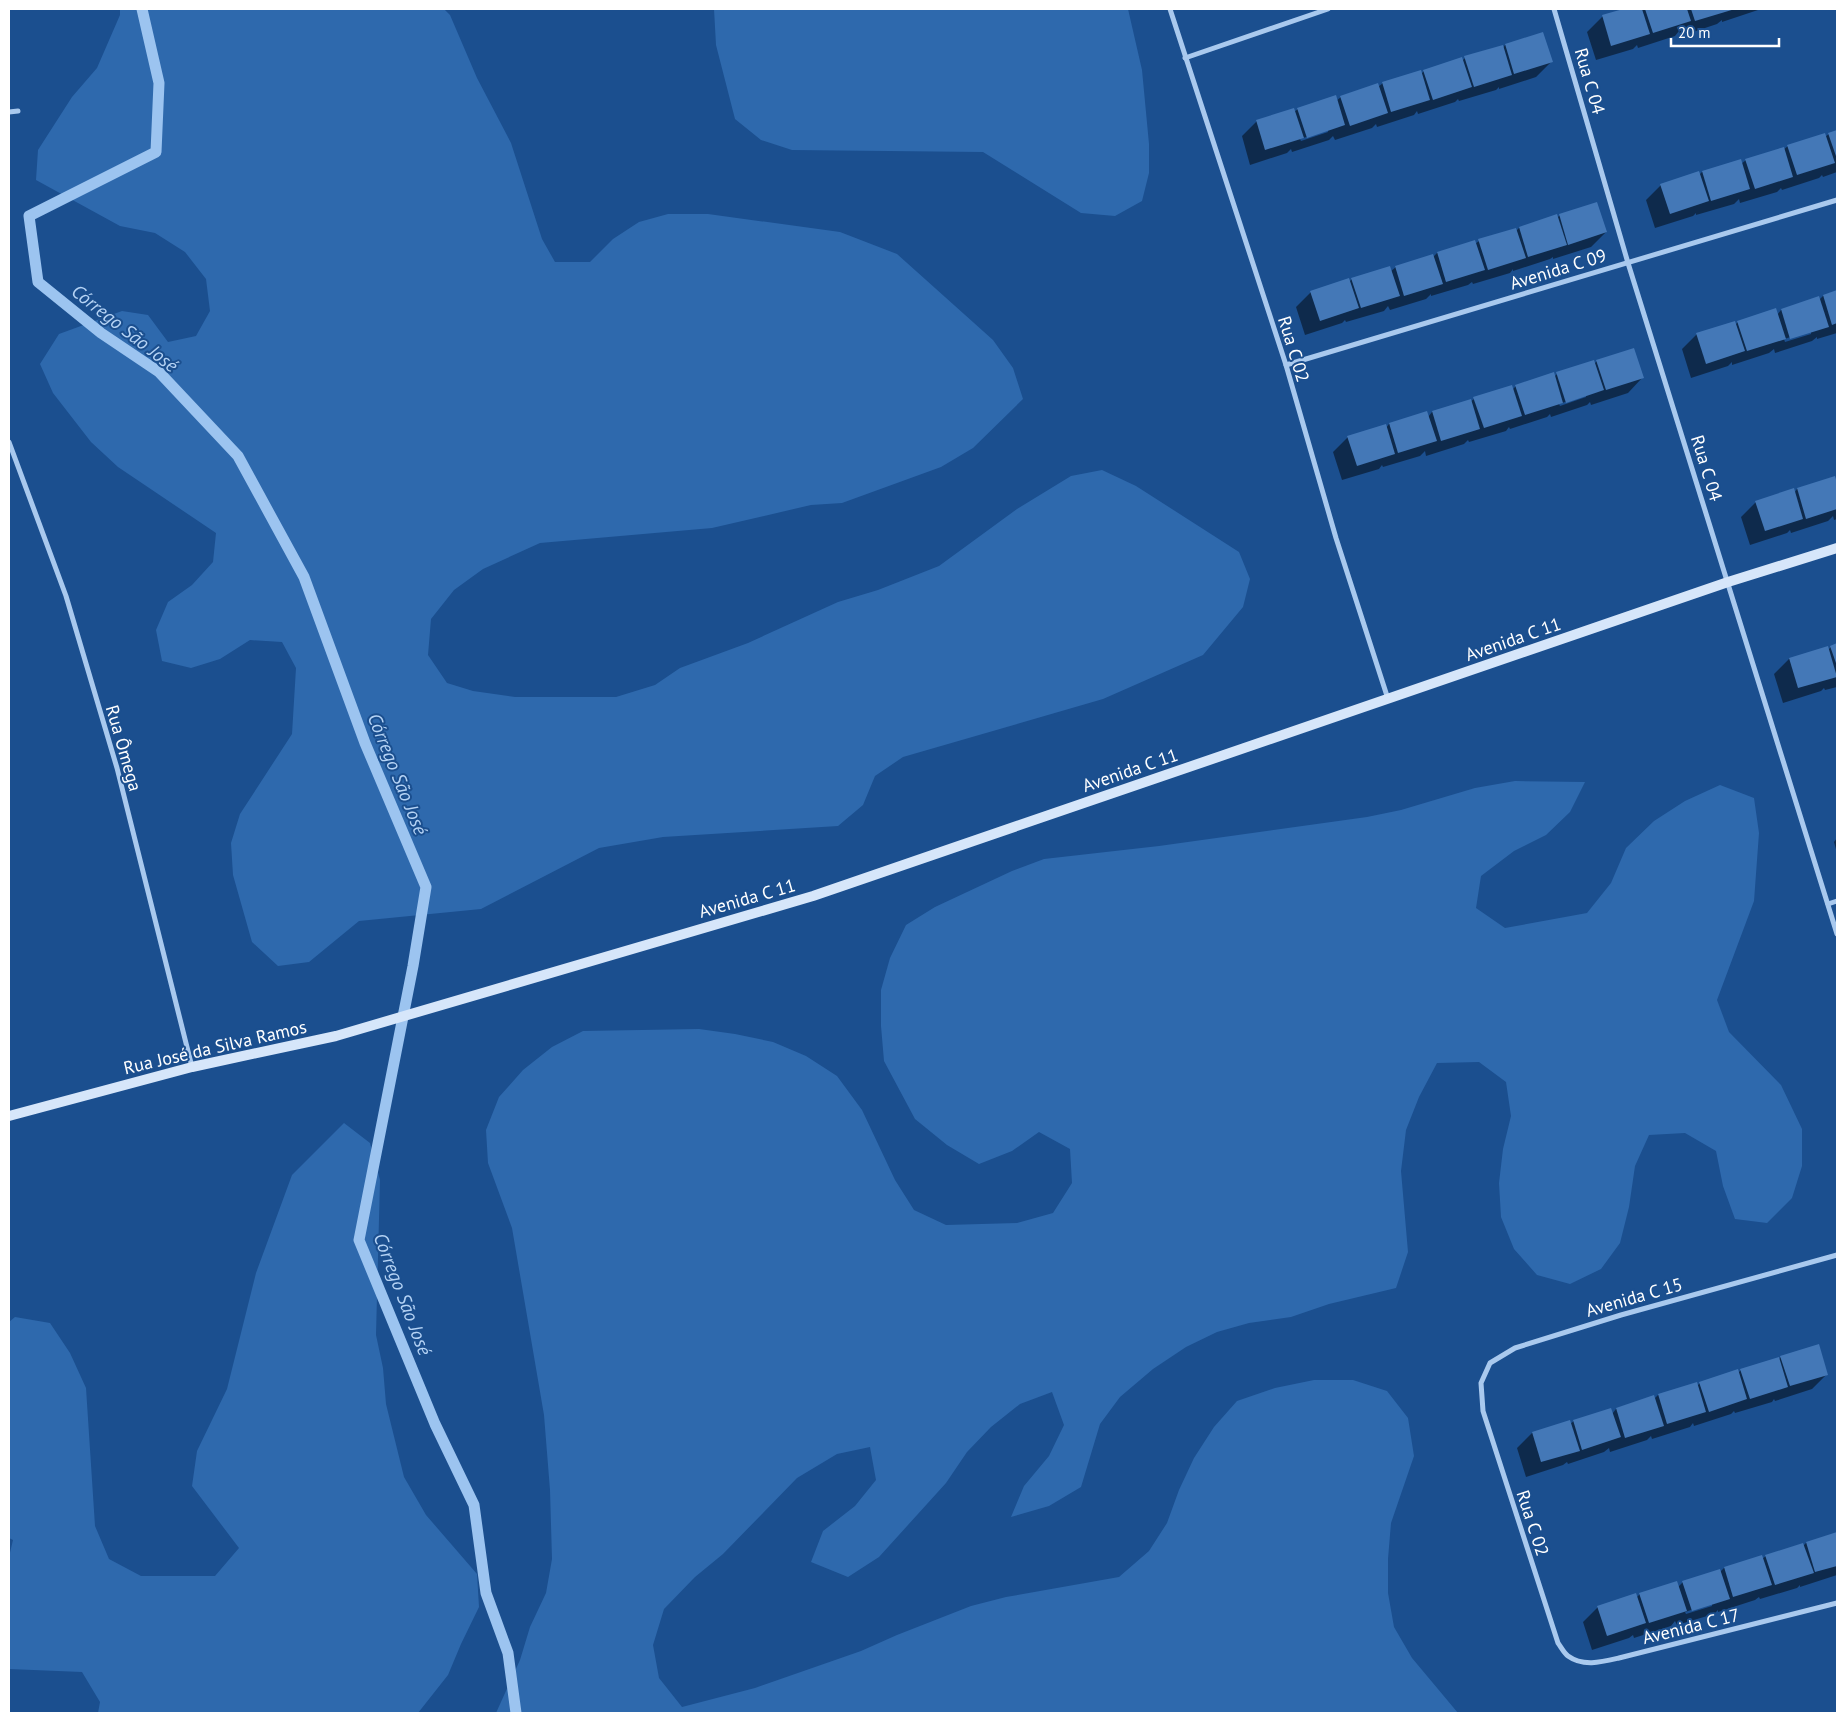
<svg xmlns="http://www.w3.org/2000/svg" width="1846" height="1722" viewBox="0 0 1846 1722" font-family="'PT Sans',sans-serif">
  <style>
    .green { fill: #2e69ad }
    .shadow { fill: #0007; fill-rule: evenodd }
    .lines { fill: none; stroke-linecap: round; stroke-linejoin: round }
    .stream { stroke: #9cc4f0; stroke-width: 11 }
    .building { fill: #4478b7 }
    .street { stroke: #a9c9ee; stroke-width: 5 }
    .secondary { stroke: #d6e6fa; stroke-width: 10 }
    .labels { text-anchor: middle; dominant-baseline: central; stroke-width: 4; stroke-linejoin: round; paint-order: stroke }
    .street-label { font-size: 18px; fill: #fff; stroke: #1b4f8f }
    .water-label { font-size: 19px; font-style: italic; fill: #b5d3f5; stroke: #1b4f8f }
  </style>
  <rect width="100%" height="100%" fill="#1b4f8f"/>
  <g class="green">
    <polygon points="120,9 444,9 450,15 477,78 511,143 542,239 555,262 590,262 613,239 639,222 668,214 708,214 840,232 897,254 993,340 1013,368 1023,399 973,448 941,467 842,503 811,505 712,528 540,543 483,569 454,590 431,619 428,655 447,683 473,691 515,697 616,697 655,685 680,668 748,643 838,602 878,590 939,566 1017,509 1071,476 1102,470 1136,486 1239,552 1250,579 1243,607 1203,655 1103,699 903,757 875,776 863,805 838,826 663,837 599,848 481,909 359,921 309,962 278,966 252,942 233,875 231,843 240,814 292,734 296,668 282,642 250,640 220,659 191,668 162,661 156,630 168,602 192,585 213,562 216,533 118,467 91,442 53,393 40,364 59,334 122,311 148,315 168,342 196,336 210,311 206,279 185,252 155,233 120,226 36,180 38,150 72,97 97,68 120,15"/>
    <polygon points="714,9 1128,9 1142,70 1149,144 1149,173 1142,201 1115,216 1081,213 983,152 792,150 761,140 735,119 716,45"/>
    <polygon points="1515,781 1585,782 1570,812 1546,835 1514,851 1481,876 1476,908 1505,928 1587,913 1611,883 1626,848 1654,821 1685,801 1720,785 1754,798 1759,833 1754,901 1717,1000 1729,1032 1781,1085 1802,1129 1802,1166 1792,1198 1767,1223 1735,1219 1723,1186 1716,1151 1685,1133 1649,1135 1635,1166 1629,1207 1620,1243 1601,1269 1570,1284 1537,1275 1514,1249 1501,1217 1499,1183 1503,1149 1511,1116 1506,1082 1479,1062 1437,1063 1419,1097 1406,1130 1401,1171 1408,1252 1396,1288 1329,1304 1291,1317 1249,1323 1217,1332 1186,1347 1153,1369 1120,1397 1100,1424 1081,1487 1049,1506 1011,1517 1024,1486 1049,1456 1064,1425 1052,1392 1020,1404 991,1427 967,1452 946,1483 879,1557 848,1577 811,1562 823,1531 855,1506 876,1480 870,1447 837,1454 797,1478 723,1554 695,1577 664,1609 653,1645 659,1678 682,1707 755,1688 861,1651 897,1635 971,1606 1006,1597 1119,1577 1149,1551 1167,1523 1179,1490 1194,1458 1214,1427 1237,1401 1275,1388 1314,1380 1353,1380 1387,1391 1408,1418 1414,1456 1391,1523 1388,1559 1388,1593 1394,1627 1412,1658 1458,1713 496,1713 520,1660 530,1627 546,1593 552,1559 550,1490 544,1415 512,1228 488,1163 486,1130 499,1097 523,1070 552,1047 583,1031 699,1029 735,1034 773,1042 806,1056 837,1076 862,1110 895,1180 914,1210 946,1225 1017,1223 1053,1213 1072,1183 1070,1149 1039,1132 1012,1151 979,1164 947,1145 915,1119 884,1061 881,1026 881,990 890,958 906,925 935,907 1012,871 1044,859 1159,846 1367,817 1401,810 1475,788"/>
    <polygon points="344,1123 370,1143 380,1180 376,1335 383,1368 386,1404 404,1477 426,1515 477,1574 479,1607 461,1644 448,1675 418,1713 98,1713 100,1702 82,1672 9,1669 9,1557 13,1540 9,1538 9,1322 15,1317 50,1323 70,1353 86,1388 95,1526 109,1559 141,1576 215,1576 239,1548 192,1486 197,1451 227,1389 256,1273 292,1175"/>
  </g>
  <g class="shadow">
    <polygon points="1628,9 1761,9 1722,22 1722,20 1717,24 1681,36 1679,31 1675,36 1638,48 1637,45 1633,49 1596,60 1587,32 1602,17"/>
    <path d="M 1542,34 L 1551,62 L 1536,77 L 1499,89 L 1499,87 L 1496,90 L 1459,101 L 1458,99 L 1455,102 L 1418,114 L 1417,111 L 1414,115 L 1377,127 L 1376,124 L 1372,128 L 1335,140 L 1333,136 L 1329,140 L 1292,152 L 1291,149 L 1287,153 L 1250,165 L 1242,136 L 1257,121 L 1294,112 L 1298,109 L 1336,101 L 1341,97 L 1378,87 L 1383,83 L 1421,74 L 1424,71 L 1462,61 L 1465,58 L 1503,48 L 1505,45 ZM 1328,130 L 1328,132 L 1301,141 L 1300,139 Z"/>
    <polygon points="1837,131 1837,172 1823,177 1822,175 1819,178 1782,190 1781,188 1777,192 1740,203 1739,199 1734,204 1696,215 1696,213 1693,216 1655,228 1646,200 1661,185 1699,175 1702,172 1741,164 1746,160 1783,150 1788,146 1825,137 1829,134"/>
    <polygon points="1596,204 1606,232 1591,247 1553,259 1553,257 1550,259 1513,271 1513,269 1510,273 1473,284 1472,282 1468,285 1431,296 1431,294 1426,299 1390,310 1388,306 1384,311 1346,322 1345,320 1342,323 1305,335 1296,307 1311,292 1349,282 1352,279 1391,271 1396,267 1433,257 1437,253 1475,244 1479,241 1516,231 1519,228 1556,216 1557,218 1559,216"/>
    <path d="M 1837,291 L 1837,333 L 1817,339 L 1817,337 L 1812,341 L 1775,353 L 1774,349 L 1769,353 L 1732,365 L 1732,362 L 1728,366 L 1691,378 L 1682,349 L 1697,334 L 1735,325 L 1738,322 L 1777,315 L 1781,310 L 1819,300 L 1823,296 ZM 1811,331 L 1811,334 L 1785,342 L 1784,339 Z"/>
    <path d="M 1597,361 L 1643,377 L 1628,393 L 1591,405 L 1590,402 L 1587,405 L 1551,417 L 1550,414 L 1547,417 L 1510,429 L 1509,427 L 1506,431 L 1469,442 L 1468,440 L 1464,444 L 1426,456 L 1425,451 L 1420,456 L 1383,467 L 1382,465 L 1379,469 L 1342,480 L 1333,452 L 1348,437 L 1386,428 L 1389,424 L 1428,417 L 1432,412 L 1470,401 L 1470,402 L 1474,399 L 1513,389 L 1516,386 L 1554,377 L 1557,374 L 1594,364 ZM 1586,395 L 1586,397 L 1560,406 L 1559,404 Z"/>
    <polygon points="1834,477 1836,482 1837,481 1837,519 1834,520 1833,516 1828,521 1791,533 1790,530 1787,533 1750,545 1741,517 1756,502 1794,493 1797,489"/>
    <polygon points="1837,645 1837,687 1825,690 1824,688 1821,691 1783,703 1774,674 1789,659 1828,650 1831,647"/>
    <polygon points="1837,838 1837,853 1834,842"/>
    <polygon points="1781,1357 1827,1374 1812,1389 1775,1401 1774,1399 1772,1402 1735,1413 1734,1411 1731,1414 1694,1426 1693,1423 1690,1427 1652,1439 1651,1436 1647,1440 1610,1452 1609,1448 1604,1452 1568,1464 1567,1462 1563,1465 1526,1477 1517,1448 1532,1433 1569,1422 1570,1424 1574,1421 1612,1414 1616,1409 1654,1399 1658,1395 1696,1383 1697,1386 1700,1383 1738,1373 1741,1370 1778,1360"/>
    <path d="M 1837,1534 L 1837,1575 L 1800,1587 L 1800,1585 L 1797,1588 L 1760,1599 L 1759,1597 L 1755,1600 L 1718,1612 L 1718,1610 L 1714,1614 L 1677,1625 L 1675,1621 L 1671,1626 L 1634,1638 L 1633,1635 L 1629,1638 L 1592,1650 L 1583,1622 L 1598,1607 L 1636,1598 L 1640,1594 L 1678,1587 L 1683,1582 L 1720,1572 L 1724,1568 L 1762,1559 L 1766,1556 L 1803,1546 L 1806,1543 ZM 1712,1603 L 1712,1606 L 1686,1614 L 1685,1612 Z"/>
  </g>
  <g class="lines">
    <polyline class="stream" points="142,9 159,83 156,152 29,216 38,282 101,333 159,372 238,456 304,577 365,743 426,887 413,966 359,1240 435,1424 474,1505 486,1593 508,1653 516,1713"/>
  </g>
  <g class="building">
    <polygon points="1623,9 1642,9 1650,34 1611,46 1602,15"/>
    <polygon points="1645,9 1687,9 1691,21 1653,33"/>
    <polygon points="1691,9 1735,9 1695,21"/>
    <polygon points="1543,32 1553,62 1514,74 1505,44"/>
    <polygon points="1503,45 1512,75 1474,87 1464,56"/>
    <polygon points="1462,57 1472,87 1433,100 1423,70"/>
    <polygon points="1421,70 1430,100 1391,112 1382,82"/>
    <polygon points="1378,83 1388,113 1350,126 1340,96"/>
    <polygon points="1336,95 1345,125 1307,138 1297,108"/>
    <polygon points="1294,108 1304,138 1265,150 1256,120"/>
    <polygon points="1837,130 1837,159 1828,133"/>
    <polygon points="1825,133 1835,163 1797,175 1787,145"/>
    <polygon points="1784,147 1793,177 1755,189 1745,159"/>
    <polygon points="1741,159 1750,189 1711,201 1702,171"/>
    <polygon points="1699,171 1709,201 1670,214 1660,184"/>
    <polygon points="1597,202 1607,232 1568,245 1559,214"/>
    <polygon points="1557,214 1567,245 1528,257 1519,227"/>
    <polygon points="1516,228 1526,258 1488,270 1478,239"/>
    <polygon points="1475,240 1485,270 1446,282 1437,252"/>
    <polygon points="1433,254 1443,284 1404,296 1395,266"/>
    <polygon points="1390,266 1400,296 1361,308 1351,278"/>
    <polygon points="1349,278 1359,308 1320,321 1310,291"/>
    <polygon points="1837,290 1837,323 1832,325 1823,295"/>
    <polygon points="1819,296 1829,327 1790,339 1781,309"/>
    <polygon points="1776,308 1786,339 1747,351 1737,321"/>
    <polygon points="1735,321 1745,351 1706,364 1696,333"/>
    <polygon points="1634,348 1644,378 1606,390 1596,360"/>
    <polygon points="1594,360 1604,390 1566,403 1556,372"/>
    <polygon points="1554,372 1563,403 1525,415 1515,385"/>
    <polygon points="1512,385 1522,416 1484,428 1473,397"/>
    <polygon points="1471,399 1480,429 1441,441 1432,411"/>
    <polygon points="1427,411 1437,441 1398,453 1389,423"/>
    <polygon points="1386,424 1395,454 1357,466 1347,436"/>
    <polygon points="1835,476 1837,483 1837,509 1806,519 1797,488"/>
    <polygon points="1794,488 1803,519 1765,531 1755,501"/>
    <polygon points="1837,643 1837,666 1830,646"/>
    <polygon points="1828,646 1837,677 1798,688 1789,658"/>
    <polygon points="1819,1344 1828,1375 1790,1386 1780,1356"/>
    <polygon points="1779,1357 1788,1387 1750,1399 1740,1369"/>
    <polygon points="1738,1369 1747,1399 1709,1412 1699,1382"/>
    <polygon points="1697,1382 1706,1412 1667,1424 1658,1394"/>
    <polygon points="1654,1395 1664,1426 1625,1438 1616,1408"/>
    <polygon points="1611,1408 1621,1437 1582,1450 1573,1420"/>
    <polygon points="1570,1420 1580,1451 1541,1462 1532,1432"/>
    <polygon points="1837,1532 1837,1566 1815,1572 1806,1542"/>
    <polygon points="1803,1543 1814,1573 1775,1585 1765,1555"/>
    <polygon points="1762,1555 1772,1585 1733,1597 1724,1567"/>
    <polygon points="1720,1569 1730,1599 1692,1611 1682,1581"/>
    <polygon points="1677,1581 1687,1611 1649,1623 1639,1593"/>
    <polygon points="1636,1593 1646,1623 1607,1636 1597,1606"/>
  </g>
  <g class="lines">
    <g class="street">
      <polyline points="1170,9 1286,365 1336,538 1388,699"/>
      <polyline points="1554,9 1628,263 1837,934"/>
      <polyline points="1185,58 1328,9"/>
      <polyline points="9,112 18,111"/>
      <polyline points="1286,365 1837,200"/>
      <polyline points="9,442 66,596 117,768 192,1067"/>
      <polyline points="1828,904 1837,901"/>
      <path d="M 1837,1255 L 1621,1315 L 1515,1348 L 1490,1363 L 1481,1383 L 1483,1411 L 1558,1643 C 1561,1647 1564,1653 1568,1656 C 1583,1667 1602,1662 1619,1658 L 1837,1603"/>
    </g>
    <polyline class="secondary" points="9,1116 192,1067 336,1036 813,896 1728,582 1837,548"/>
  </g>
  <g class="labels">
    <g class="street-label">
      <text transform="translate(1590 81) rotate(74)">Rua C 04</text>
      <text transform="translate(1558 269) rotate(-17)">Avenida C 09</text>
      <text transform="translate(1294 349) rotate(73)">Rua C 02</text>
      <text transform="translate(1707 468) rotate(73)">Rua C 04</text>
      <text transform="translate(1513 639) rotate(-19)">Avenida C 11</text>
      <text transform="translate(124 748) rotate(74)">Rua Ômega</text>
      <text transform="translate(1130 770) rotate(-19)">Avenida C 11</text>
      <text transform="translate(747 898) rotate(-16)">Avenida C 11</text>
      <text transform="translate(215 1047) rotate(-13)">Rua José da Silva Ramos</text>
      <text transform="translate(1634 1297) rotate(-16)">Avenida C 15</text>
      <text transform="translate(1533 1523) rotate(72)">Rua C 02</text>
      <text transform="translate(1691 1626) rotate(-14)">Avenida C 17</text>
    </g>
    <g class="water-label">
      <text transform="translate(125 328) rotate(38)">Córrego São José</text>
      <text transform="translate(398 774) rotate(68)">Córrego São José</text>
      <text transform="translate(403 1294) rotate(69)">Córrego São José</text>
    </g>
  </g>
  <rect width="1846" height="1722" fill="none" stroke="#ffffff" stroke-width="20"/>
  <path d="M1671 38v8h108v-8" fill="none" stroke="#ffffff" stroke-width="2.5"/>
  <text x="1678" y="38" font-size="15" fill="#ffffff" stroke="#1b4f8f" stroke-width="4" paint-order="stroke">20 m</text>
</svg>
